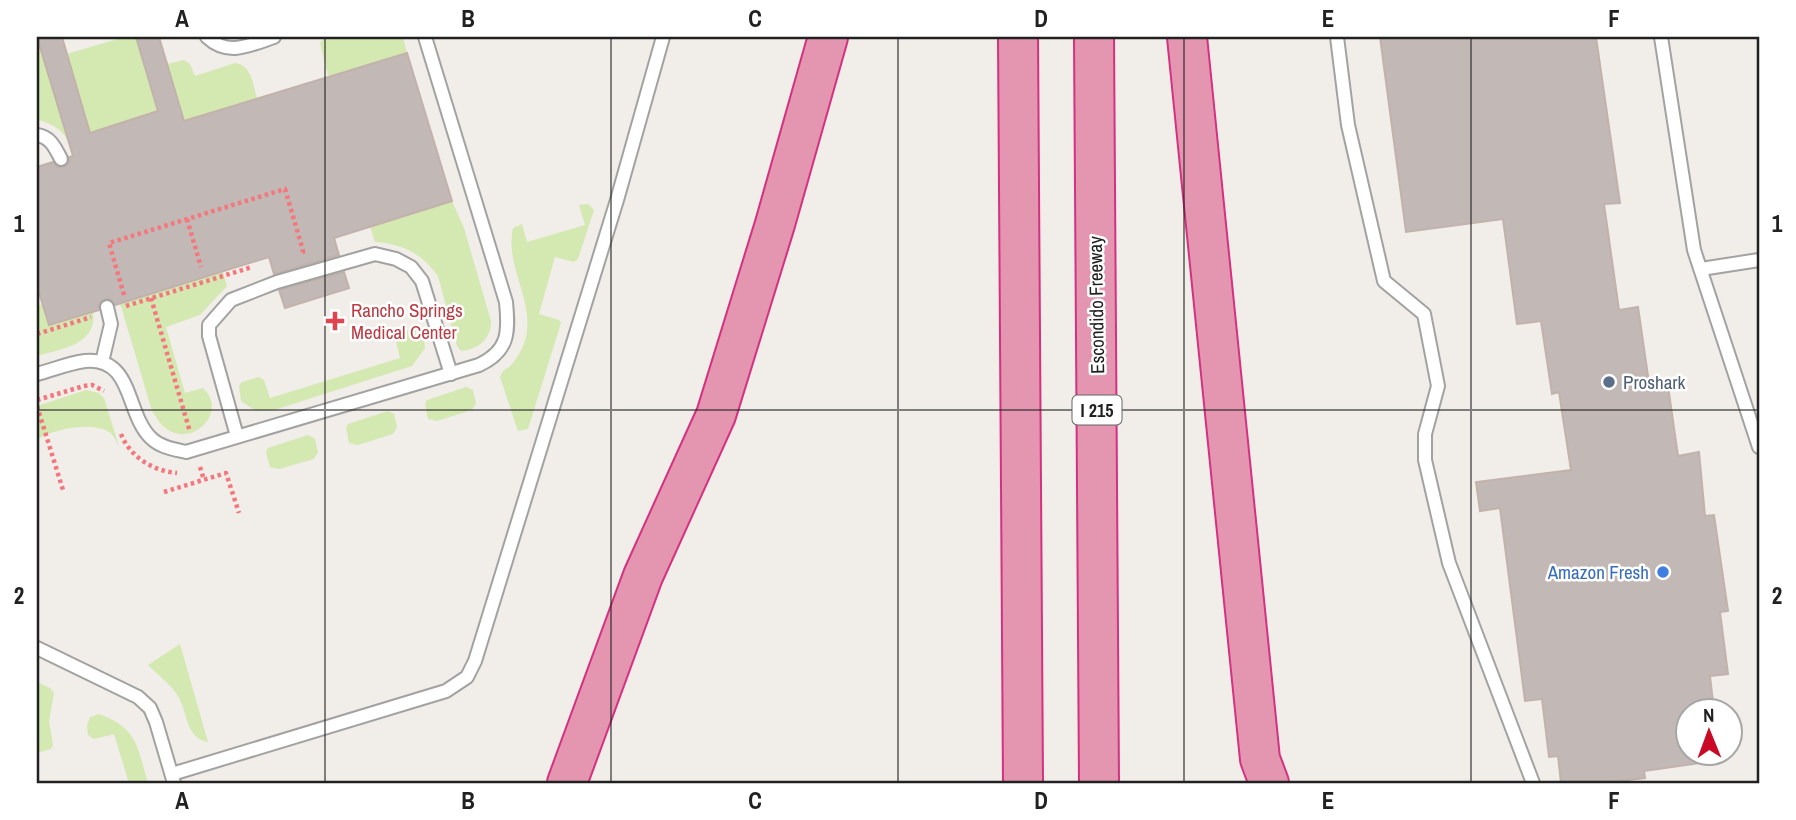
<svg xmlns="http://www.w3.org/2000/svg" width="1796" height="820" viewBox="0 0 1796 820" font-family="'Archivo Narrow',sans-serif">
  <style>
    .grass { fill: #d4e8b1 }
    .building { fill: #c2b8b5; stroke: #c2b2ab; stroke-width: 2 }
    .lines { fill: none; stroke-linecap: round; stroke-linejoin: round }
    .service-casing { stroke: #a2a2a2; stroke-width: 16 }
    .motorway-casing { stroke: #d43181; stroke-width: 42 }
    .path { stroke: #f4777d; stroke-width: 4.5; stroke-dasharray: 3.5 3.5; stroke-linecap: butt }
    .service { stroke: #fff; stroke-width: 12 }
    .motorway { stroke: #e495af; stroke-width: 38 }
    .grid { fill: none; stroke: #212121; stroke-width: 2; stroke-opacity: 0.55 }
    .health-dot { fill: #e0444e; stroke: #fff; stroke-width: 2.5 }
    .service-dot { fill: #5c6f8a; stroke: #fff; stroke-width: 2.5 }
    .shop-dot { fill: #3f7fe0; stroke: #fff; stroke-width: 2.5 }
    .labels { text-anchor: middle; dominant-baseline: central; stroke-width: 5; stroke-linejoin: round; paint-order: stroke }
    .shield { fill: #fff; stroke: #646464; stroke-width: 2 }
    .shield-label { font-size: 18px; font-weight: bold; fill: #212121 }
    .street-label { font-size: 19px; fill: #212121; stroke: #fff }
    .health-label { font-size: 19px; fill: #be3a42; stroke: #fff; text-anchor: start }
    .service-label { font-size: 19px; fill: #4e5e75; stroke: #fff; text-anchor: start }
    .shop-label { font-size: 19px; fill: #366cbe; stroke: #fff; text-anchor: end }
    .neatline { fill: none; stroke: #212121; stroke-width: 2.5 }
    .grid-label { font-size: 23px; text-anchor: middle; font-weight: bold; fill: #212121 }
  </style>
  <rect width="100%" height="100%" fill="#f1ede8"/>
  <g class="grass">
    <path d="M 37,37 L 68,139 C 59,129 51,122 37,120 Z"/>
    <polygon points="124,37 136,37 158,111 90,133 67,54"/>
    <polygon points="325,37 403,37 407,53 328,76 320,43"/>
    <path d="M 184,60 L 190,64 L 195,76 L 235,63 C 252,65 253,85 257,98 L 184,121 L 167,64 Z"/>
    <path d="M 452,201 L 464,228 L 491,321 C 491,339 479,349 461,351 L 457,346 L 438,276 C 421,253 403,244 375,242 L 370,226 Z"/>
    <path d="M 588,204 L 594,210 L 578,259 L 574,262 L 555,257 L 539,314 L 559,320 L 561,323 L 528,429 L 518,431 L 500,377 C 502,370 506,370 511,365 C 519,357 526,342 527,331 C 531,295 505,264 513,228 L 522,224 L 527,242 L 585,225 L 579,205 Z"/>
    <path d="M 223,272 L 227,286 L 200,315 L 166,327 L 185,393 L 203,388 C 230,413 189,452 162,425 C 158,421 155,415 152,411 L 120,303 Z"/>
    <path d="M 42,304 L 49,325 L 93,311 C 98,345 61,349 37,356 L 37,306 Z"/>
    <polygon points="411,328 419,328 423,332 425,348 412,366 274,410 256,411 241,401 239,386 242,382 259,377 264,380 270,398 400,358 395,337"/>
    <polygon points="466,387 473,390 476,403 472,410 437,421 428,419 425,404 427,400"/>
    <path d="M 86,390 L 99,393 L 104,398 L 119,446 C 116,441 114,435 109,432 C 91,421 53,429 37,440 L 37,406 Z"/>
    <polygon points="388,411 394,414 397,427 393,434 358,445 349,443 346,428 348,424"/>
    <polygon points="308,435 315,439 318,452 314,459 279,469 270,467 266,452 268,448"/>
    <path d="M 180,644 L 208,742 C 186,738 188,715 179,698 C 172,685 158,675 148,665 Z"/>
    <polygon points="37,682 50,688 54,693 49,721 53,745 51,749 37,753"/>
    <path d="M 99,714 C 138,728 137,747 148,783 L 129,783 L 114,734 L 94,739 L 88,735 L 87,726 L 90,717 Z"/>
  </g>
  <g class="building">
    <polygon points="37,37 62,37 90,133 158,111 136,37 159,37 184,121 407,53 452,201 334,238 339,255 274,274 269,257 115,305 110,299 104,299 99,304 99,310 49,325 37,286 37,167 53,162 57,167 64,167 69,163 69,157 73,156"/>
    <polygon points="1380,37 1596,37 1620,203 1604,204 1619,310 1638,307 1649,383 1667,379 1678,456 1699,452 1705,516 1714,515 1728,611 1720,612 1728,674 1710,676 1714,711 1688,711 1688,753 1720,753 1721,760 1644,771 1645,778 1600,783 1561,783 1558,756 1549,757 1542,699 1525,701 1500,508 1480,511 1476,482 1571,470 1559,392 1552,394 1541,321 1517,324 1503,219 1406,232"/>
    <polygon points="344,272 349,288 285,308 279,290"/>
  </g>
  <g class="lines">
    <defs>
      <g id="service">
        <path d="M 207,37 C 228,57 250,45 274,37"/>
        <polyline points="1337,37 1348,125 1384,281 1424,314 1438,386 1425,434 1425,460 1449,563 1533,783"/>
        <polyline points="1661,37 1694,250 1759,447"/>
        <path d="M 37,135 C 51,137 55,148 61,159"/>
        <polyline points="1701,269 1759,260"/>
        <polyline points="102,362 111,324 107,307"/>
        <path d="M 37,374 C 52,370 69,363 85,361 C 134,357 125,413 151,438 C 160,447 173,449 186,452 L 479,365 C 509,351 509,332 506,302 L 425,37"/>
        <polyline points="237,436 209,336 209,325 231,300 277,282 375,254 396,259 411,267 422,281 451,374"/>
        <polyline points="37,648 138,697 150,708 156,722 174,783"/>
        <polyline points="172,774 446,691 467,677 475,661 617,200 663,37"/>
      </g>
      <g id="motorway">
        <polyline points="1018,37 1023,783"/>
        <polyline points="1094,37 1099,783"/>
        <polyline points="1187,37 1260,759 1269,783"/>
        <polyline points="567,783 643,576 716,415 775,224 828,37"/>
      </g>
    </defs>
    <use href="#service" class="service-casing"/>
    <use href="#motorway" class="motorway-casing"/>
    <g class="path">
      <polyline points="187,219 201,267"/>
      <polyline points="124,295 109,243 285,189 302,247 303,252 301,253"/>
      <polyline points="151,298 190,432"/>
      <polyline points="126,306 252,267"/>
      <polyline points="37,334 91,317"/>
      <polyline points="37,400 84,386 92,385 104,391"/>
      <polyline points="37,406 63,490"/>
      <path d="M 121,434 C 130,457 153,471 177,473"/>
      <polyline points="200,467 204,480"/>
      <polyline points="164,492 226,473 239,513"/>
    </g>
    <use href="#service" class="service"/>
    <use href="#motorway" class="motorway"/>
  </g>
  <path class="grid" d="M 325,37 L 325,783M 611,37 L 611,783M 898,37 L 898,783M 1184,37 L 1184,783M 1471,37 L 1471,783M 37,410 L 1759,410"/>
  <path class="health-dot" d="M331.5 310.5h7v7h7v7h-7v7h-7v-7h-7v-7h7z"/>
  <circle class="service-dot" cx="1609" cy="382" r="7"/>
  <circle class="shop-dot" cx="1663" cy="572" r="7"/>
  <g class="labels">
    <rect class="shield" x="1072.5" y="395.5" width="49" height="29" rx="5"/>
    <g class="shield-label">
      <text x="1097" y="410">I 215</text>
    </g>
    <g class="street-label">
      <text transform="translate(1096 305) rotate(-91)">Escondido Freeway</text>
    </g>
    <g class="health-label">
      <text x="351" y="310">Rancho Springs<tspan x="351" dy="22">Medical Center</tspan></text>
    </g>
    <g class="service-label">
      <text x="1623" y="382">Proshark</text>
    </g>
    <g class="shop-label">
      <text x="1649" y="572">Amazon Fresh</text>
    </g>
  </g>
  <rect width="1796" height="820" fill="none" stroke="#ffffff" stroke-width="77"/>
  <g transform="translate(1709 732) rotate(359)"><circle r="33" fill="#ffffff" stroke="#a6a6a6" stroke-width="2"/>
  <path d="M0-5L12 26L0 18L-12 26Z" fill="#c90926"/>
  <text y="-10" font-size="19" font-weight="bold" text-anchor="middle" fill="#212121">N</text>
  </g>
  <rect x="38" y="38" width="1720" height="744" class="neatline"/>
  <g class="grid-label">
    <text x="182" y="27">A</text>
    <text x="468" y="27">B</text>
    <text x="755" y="27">C</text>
    <text x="1041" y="27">D</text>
    <text x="1328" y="27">E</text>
    <text x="1614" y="27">F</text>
    <text x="19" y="232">1</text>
    <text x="1777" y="232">1</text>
    <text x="19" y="604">2</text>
    <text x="1777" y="604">2</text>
    <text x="182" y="809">A</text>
    <text x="468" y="809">B</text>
    <text x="755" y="809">C</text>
    <text x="1041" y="809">D</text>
    <text x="1328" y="809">E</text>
    <text x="1614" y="809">F</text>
  </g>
</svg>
